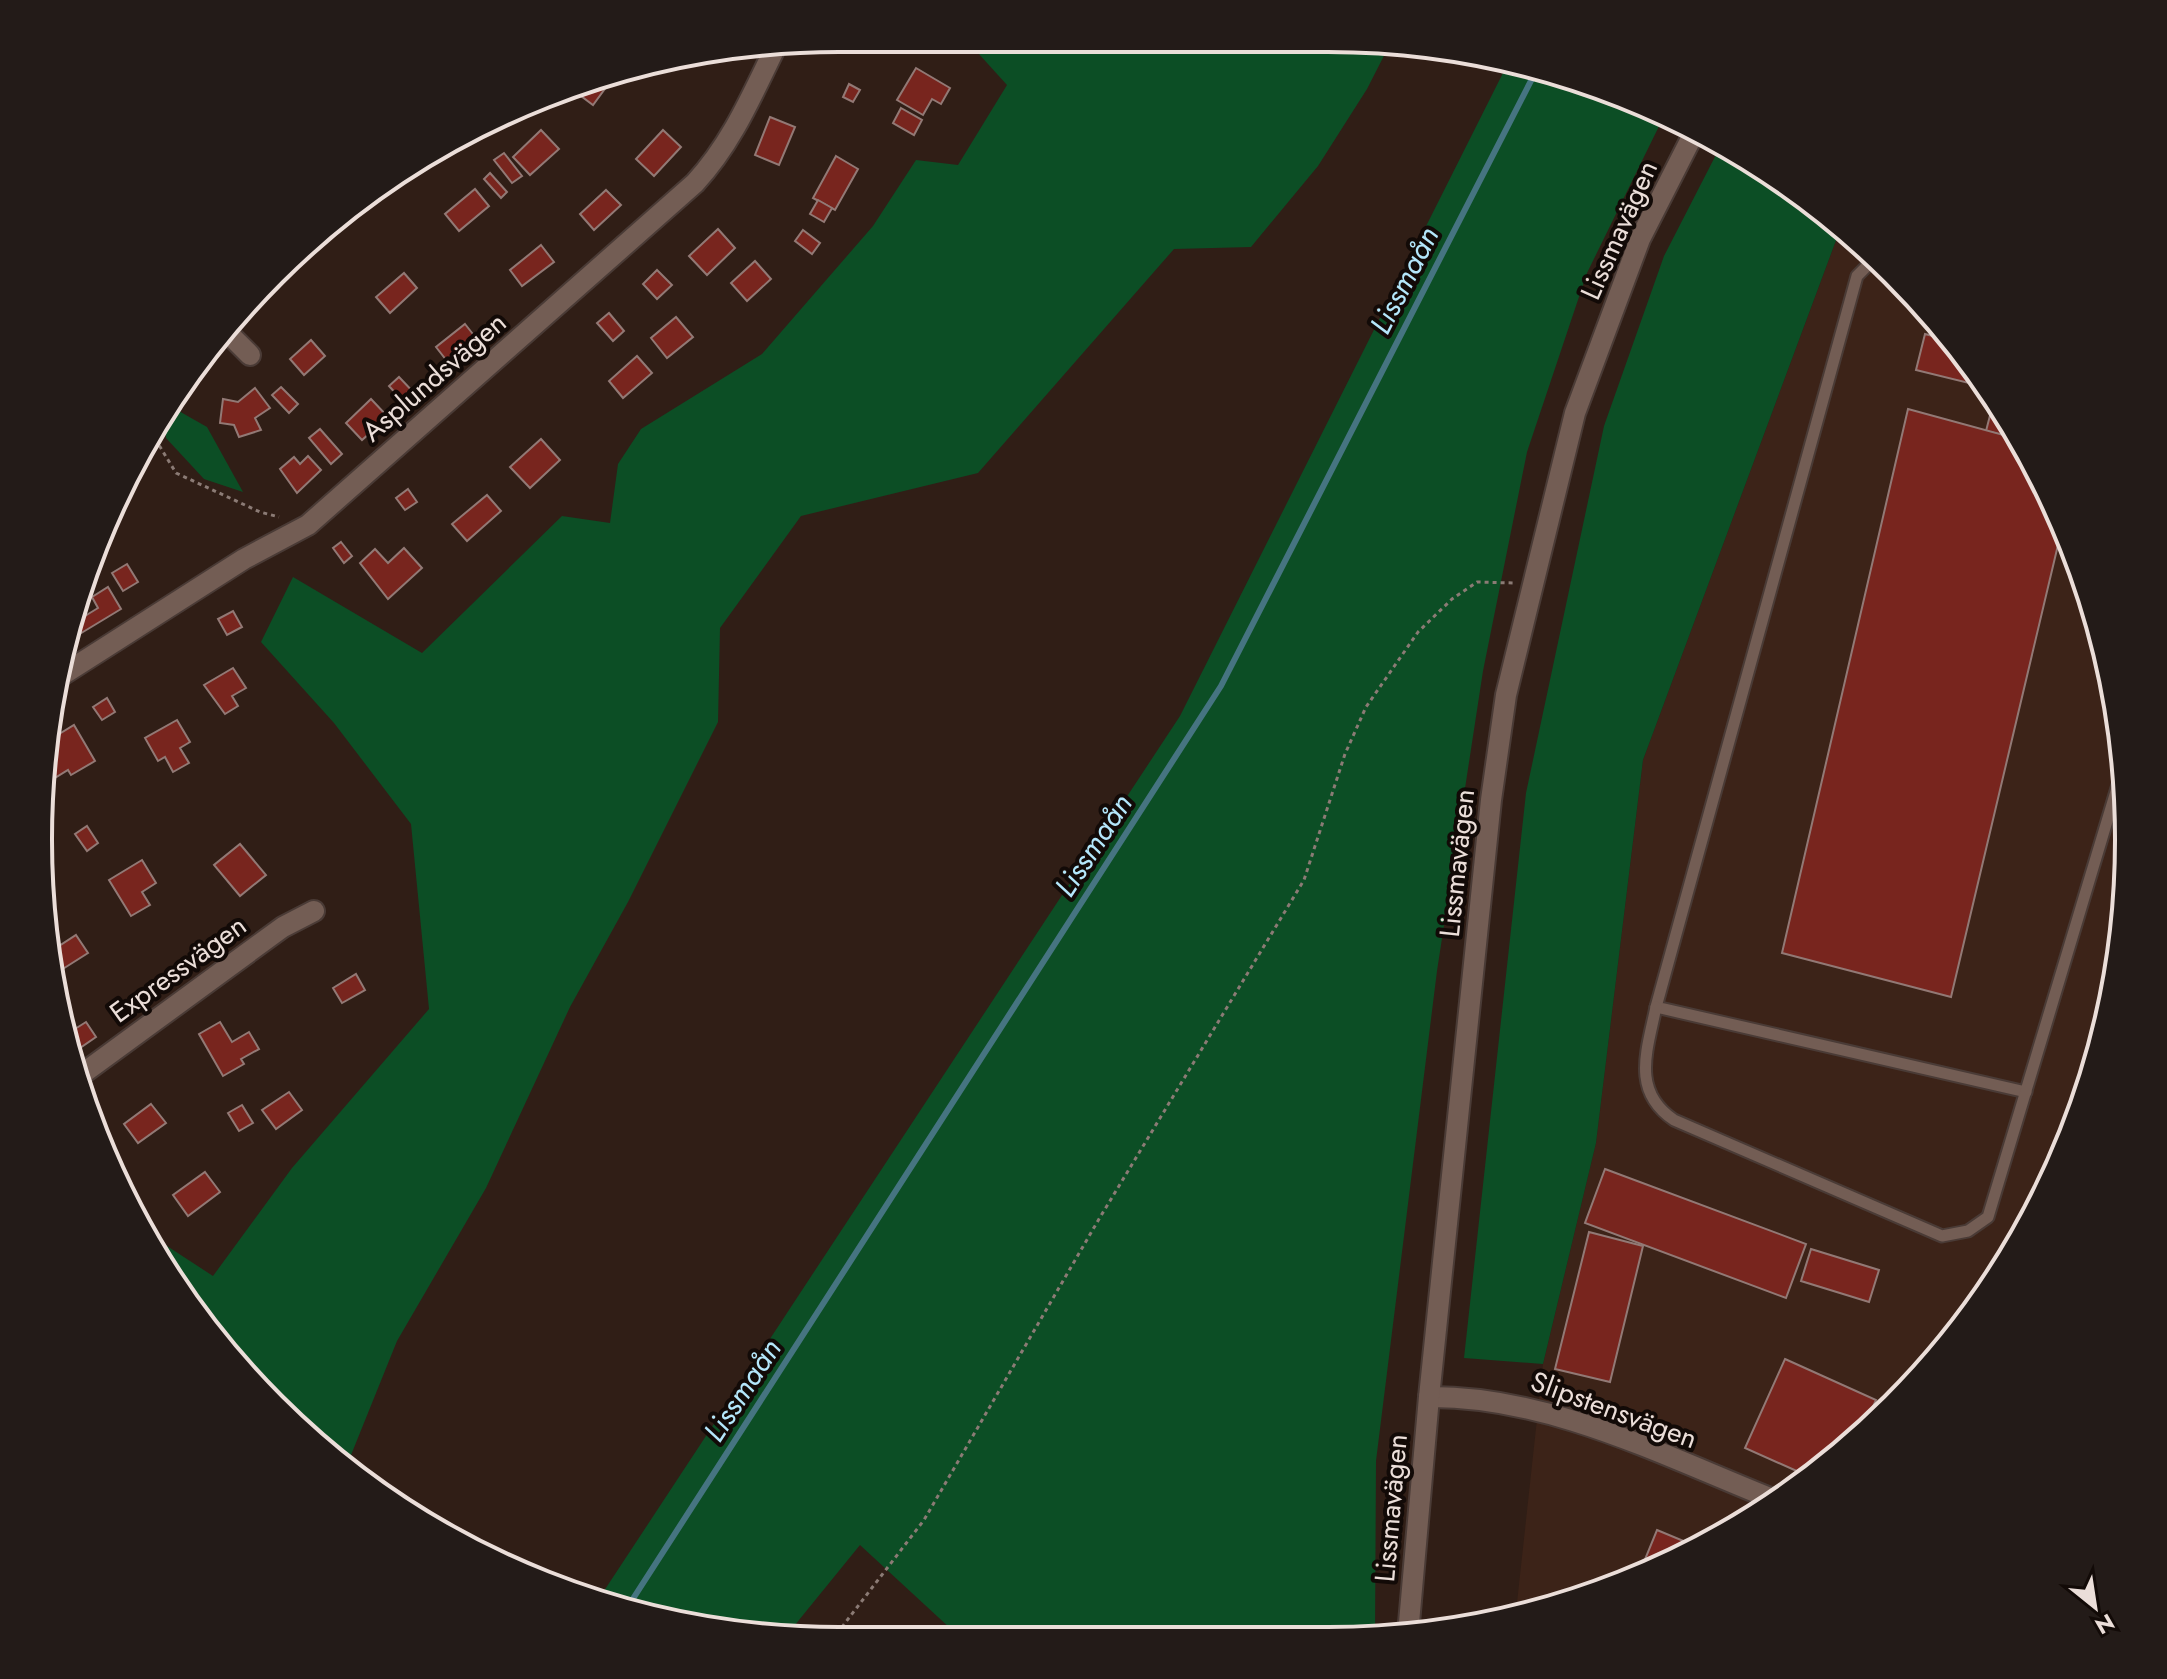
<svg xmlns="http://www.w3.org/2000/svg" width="2167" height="1679" viewBox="0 0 2167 1679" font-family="Jost,sans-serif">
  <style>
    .built { fill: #3c2318 }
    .green { fill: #0c4e25 }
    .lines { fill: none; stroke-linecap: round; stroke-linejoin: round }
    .stream { stroke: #467481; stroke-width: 6 }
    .building { fill: #78251e; stroke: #927975; stroke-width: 2 }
    .lane-casing { stroke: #4a3b36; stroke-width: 15 }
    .street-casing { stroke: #4a3b36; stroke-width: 24 }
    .secondary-casing { stroke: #4a3b36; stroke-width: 24 }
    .path { stroke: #8b7b75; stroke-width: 3; stroke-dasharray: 4 4; stroke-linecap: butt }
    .lane { stroke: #735d54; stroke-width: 11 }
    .street { stroke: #735d54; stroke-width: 20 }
    .secondary { stroke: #735d54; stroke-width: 20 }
    .labels { text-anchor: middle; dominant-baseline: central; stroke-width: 8; stroke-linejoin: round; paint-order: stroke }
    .street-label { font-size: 28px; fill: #ebded9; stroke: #120a07 }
    .water-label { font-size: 30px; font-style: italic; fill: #b4e7fb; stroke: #120a07 }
    .rim { fill: none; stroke: #ebded9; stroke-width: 4 }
  </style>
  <rect width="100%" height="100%" fill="#301e16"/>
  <polygon class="built" points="1841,227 1930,311 2021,438 2086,581 2122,734 2127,891 2102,1046 2047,1194 1964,1327 1856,1442 1729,1533 1585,1599 1516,1612 1543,1364 1596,1143 1643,760"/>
  <g class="green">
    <polygon points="994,38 1391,42 1367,89 1318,166 1251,247 1174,249 978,473 801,516 720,628 718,722 628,902 570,1007 486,1188 397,1341 347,1465 237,1368 141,1229 213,1276 292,1168 429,1009 411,824 334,723 261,642 293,577 422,653 562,516 610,523 618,464 641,429 762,354 873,226 916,160 958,165 1007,85 978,53"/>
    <polygon points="1507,65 1585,80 1665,114 1587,273 1527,452 1483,671 1437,971 1376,1461 1375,1639 964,1641 860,1545 786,1636 684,1626 598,1600 1180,716"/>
    <polygon points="1721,145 1816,204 1841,227 1643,760 1596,1143 1543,1364 1464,1358 1526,793 1604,426 1664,256"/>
    <polygon points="170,406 207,427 243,492 204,479 166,438 165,413"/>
  </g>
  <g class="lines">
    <polyline class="stream" points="627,1608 1221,686 1536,71"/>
  </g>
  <g class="building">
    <polygon points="916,68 950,88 941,104 932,99 923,115 897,100"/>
    <polygon points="618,71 593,105 573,90"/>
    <polygon points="849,84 860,90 853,102 843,97"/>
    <polygon points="901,108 922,120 914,135 893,123"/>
    <polygon points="770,117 795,127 779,165 755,155"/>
    <polygon points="541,130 559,149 530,175 513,157"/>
    <polygon points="663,130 681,147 654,176 636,159"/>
    <polygon points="504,153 522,176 512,183 494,160"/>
    <polygon points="836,156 858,169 835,210 813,198"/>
    <polygon points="490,173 507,192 501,198 484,179"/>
    <polygon points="475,189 489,206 459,231 445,214"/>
    <polygon points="606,190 621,205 594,230 580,214"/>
    <polygon points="818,200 832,208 824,222 810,214"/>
    <polygon points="718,229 735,248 707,275 689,256"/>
    <polygon points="803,230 820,243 812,254 795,241"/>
    <polygon points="541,245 554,262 522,286 510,270"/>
    <polygon points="755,261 771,279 747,301 731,283"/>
    <polygon points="657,270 672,285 657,299 643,284"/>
    <polygon points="404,273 417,288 390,313 376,297"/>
    <polygon points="609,313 624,331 613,341 597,323"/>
    <polygon points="676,317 693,337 667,358 651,338"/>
    <polygon points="465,324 480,343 451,366 436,347"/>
    <polygon points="1925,334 1952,341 1985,387 1916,370"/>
    <polygon points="311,340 325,356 304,375 290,359"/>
    <polygon points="637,356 652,373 623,398 609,381"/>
    <polygon points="399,377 418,397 408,407 389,386"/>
    <polygon points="281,387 298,404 289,413 272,395"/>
    <polygon points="255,388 270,408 255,418 261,430 239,437 234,425 220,423 223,399 238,402"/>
    <polygon points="371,399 388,417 362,440 346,423"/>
    <polygon points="1994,400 2013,427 2011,437 1986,431"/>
    <polygon points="1908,409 2022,440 2062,528 1951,997 1782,953"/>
    <polygon points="320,429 342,454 331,464 309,438"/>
    <polygon points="541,439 560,460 530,488 510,467"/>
    <polygon points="308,456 321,470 297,493 280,469 294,457 300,464"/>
    <polygon points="408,489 417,502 405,510 396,498"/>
    <polygon points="487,495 501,511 467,541 452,524"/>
    <polygon points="341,542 352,556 344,563 333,548"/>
    <polygon points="404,548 422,568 388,599 360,563 375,549 388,563"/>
    <polygon points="127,564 138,582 123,591 112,573"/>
    <polygon points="108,587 121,609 78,635 70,622 77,604 85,616 98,608 92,597"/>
    <polygon points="233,611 242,627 227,635 218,619"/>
    <polygon points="233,668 246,688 232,696 238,706 225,714 204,685"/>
    <polygon points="107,698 115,712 102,720 93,707"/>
    <polygon points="177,720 190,742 180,748 189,763 173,772 165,757 158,761 145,738"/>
    <polygon points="74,725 95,761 71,775 68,770 45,784 51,739"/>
    <polygon points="87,826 98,843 87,851 75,834"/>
    <polygon points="240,844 266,875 240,896 214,865"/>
    <polygon points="142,860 156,883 142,892 150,905 131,916 109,880"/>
    <polygon points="76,935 88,953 58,972 53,950"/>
    <polygon points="356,974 365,990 342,1003 333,988"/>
    <polygon points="86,1022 96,1037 77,1050 67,1034"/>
    <polygon points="220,1022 232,1042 249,1032 259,1049 241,1059 244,1064 223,1076 199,1034"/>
    <polygon points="289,1092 302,1110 276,1129 262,1110"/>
    <polygon points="151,1104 166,1123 138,1143 124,1124"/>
    <polygon points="242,1105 253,1123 239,1131 228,1113"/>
    <polygon points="1605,1169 1806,1244 1786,1298 1585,1223"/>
    <polygon points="205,1172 220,1192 188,1216 173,1195"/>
    <polygon points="1589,1232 1643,1246 1610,1382 1555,1369"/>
    <polygon points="1811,1249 1879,1270 1869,1302 1801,1281"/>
    <polygon points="1785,1359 1876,1400 1857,1441 1808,1476 1745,1448"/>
    <polygon points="1657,1530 1698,1547 1639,1574"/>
  </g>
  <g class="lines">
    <defs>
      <g id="lane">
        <polyline points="1874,259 1857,276 1656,1007 2026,1092"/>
        <path d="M 1656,1007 C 1647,1051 1631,1091 1674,1120 L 1942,1236 L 1968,1231 L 1988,1217 L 2123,768"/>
      </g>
      <g id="street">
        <polyline points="227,332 250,355"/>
        <path d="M 59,677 L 244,559 L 308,525 L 695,183 C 732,143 752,95 776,46"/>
        <polyline points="78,1077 283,927 314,911"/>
        <path d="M 1429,1397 C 1550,1396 1664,1456 1775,1500"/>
      </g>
      <polyline id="secondary" points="1408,1634 1429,1397 1491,800 1506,695 1575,413 1640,239 1696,129"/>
    </defs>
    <use href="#lane" class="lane-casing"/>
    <use href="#street" class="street-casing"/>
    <use href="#secondary" class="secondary-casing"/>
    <g class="path">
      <polyline points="151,432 176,473 260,512 279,517"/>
      <polyline points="832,1640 924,1520 1099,1219 1304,880 1345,754 1366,707 1418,632 1452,599 1477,582 1514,583"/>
    </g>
    <use href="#lane" class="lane"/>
    <use href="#street" class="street"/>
    <use href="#secondary" class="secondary"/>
  </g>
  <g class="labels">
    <g class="street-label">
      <text transform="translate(1619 230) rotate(-66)">Lissmavägen</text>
      <text transform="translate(434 377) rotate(-41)">Asplundsvägen</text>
      <text transform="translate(1457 863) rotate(-84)">Lissmavägen</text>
      <text transform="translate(178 969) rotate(-36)">Expressvägen</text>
      <text transform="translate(1614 1410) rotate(20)">Slipstensvägen</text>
      <text transform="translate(1391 1508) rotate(-85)">Lissmavägen</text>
    </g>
    <g class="water-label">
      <text transform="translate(1404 280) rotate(-63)">Lissmaån</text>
      <text transform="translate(1093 845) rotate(-57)">Lissmaån</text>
      <text transform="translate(742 1390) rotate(-57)">Lissmaån</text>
    </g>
  </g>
  <path d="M0 0H2167V1679H0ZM839 52H1328A787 787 0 0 1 2115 839V840A787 787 0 0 1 1328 1627H839A787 787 0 0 1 52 840V839A787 787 0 0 1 839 52Z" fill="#231b18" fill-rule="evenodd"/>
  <path class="rim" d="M839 52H1328A787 787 0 0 1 2115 839V840A787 787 0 0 1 1328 1627H839A787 787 0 0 1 52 840V839A787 787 0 0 1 839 52Z"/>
  <g transform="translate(2095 1607) rotate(150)" stroke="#120a07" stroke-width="6" paint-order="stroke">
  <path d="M0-6L14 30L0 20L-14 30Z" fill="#ebded9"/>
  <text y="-12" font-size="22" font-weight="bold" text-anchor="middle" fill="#ebded9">N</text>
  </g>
</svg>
